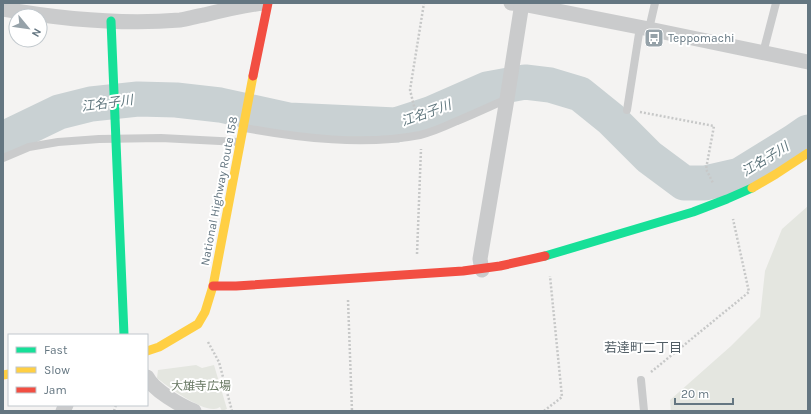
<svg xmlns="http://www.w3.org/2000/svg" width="811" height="414" viewBox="0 0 811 414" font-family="Karla,'Noto Sans JP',sans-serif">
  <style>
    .green { fill: #e4e6e0 }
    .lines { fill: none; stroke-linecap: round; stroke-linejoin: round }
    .river { stroke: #c9d1d3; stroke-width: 35 }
    .path { stroke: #c7c8c8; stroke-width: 2.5; stroke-dasharray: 2 2; stroke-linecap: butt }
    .lane { stroke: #cacbcc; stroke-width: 8 }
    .street { stroke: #cacbcc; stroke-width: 15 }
    .fast { stroke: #16e098; stroke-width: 9 }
    .slow { stroke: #ffcf43; stroke-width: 9 }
    .jam { stroke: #f24e42; stroke-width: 9 }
    .labels { text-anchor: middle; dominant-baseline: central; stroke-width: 4; stroke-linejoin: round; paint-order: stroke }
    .poi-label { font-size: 12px; fill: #647681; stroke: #fff; text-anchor: start }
    .street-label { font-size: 12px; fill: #647681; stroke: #fff }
    .park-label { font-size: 12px; fill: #687863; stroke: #fff }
    .water-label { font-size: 13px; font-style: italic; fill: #60777e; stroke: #fff }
    .neighbourhood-label { font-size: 13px; fill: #525e66; stroke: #fff }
  </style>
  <rect width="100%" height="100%" fill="#f4f3f2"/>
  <g class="green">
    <polygon points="808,206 808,411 671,411 670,400 731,346 760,317 765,271 782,229"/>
    <path d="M 196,365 L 202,368 L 214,365 L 227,409 L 222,411 L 220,407 C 218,408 216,409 214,409 C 200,410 168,387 157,378 L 158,370 Z"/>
  </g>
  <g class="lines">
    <polyline class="river" points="3,139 59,112 91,104 138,99 176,100 220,105 289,120 396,125 430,114 487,89 525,82 550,85 580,94 611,119 649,157 684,183 705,183 740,175 795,141 808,132"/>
    <g class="path">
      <polyline points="640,112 714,126 706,169 713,183"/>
      <polyline points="418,122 410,90 424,3"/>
      <polyline points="417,254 421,149"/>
      <polyline points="348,300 352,411"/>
      <polyline points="208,342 219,362 232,411"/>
      <polyline points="651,372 749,292 733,219"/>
      <polyline points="114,411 116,405"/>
      <polyline points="544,411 562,397 550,276"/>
    </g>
    <g class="lane">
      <polyline points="649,29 655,3"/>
      <polyline points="763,53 776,3"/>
      <polyline points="627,110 640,27"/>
      <path d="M 245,128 C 300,138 364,146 420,135 C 433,132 446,126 457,121 C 474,114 491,106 507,99"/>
      <polyline points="3,158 29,147 58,142 99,139 161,138 239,142"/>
      <polyline points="641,380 644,411"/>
    </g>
    <g class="street">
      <polyline points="511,3 522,4 649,29 808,62"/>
      <path d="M 3,9 C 61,19 121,25 180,20 C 188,19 196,16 204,15 C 224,10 244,5 264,3"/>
      <polyline points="482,270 480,259 507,99 522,3"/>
      <path d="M 147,377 C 153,390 181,406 194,411"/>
      <polyline points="63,411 66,405"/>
    </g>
    <g class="fast">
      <polyline points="111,21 124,335"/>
      <polyline points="545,256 693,212 727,199 752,188"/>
    </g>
    <g class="slow">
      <polyline points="752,188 776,174 808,153"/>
      <polyline points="147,351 159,347 198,324 205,312 213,286 253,76"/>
      <polyline points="3,375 9,374"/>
    </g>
    <g class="jam">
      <polyline points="253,76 268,3"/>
      <polyline points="213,286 236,286 463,271 500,266 545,256"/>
    </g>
  </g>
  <defs>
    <symbol id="bus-square" viewBox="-11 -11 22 22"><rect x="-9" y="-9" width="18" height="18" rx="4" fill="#96a2a9" stroke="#fff"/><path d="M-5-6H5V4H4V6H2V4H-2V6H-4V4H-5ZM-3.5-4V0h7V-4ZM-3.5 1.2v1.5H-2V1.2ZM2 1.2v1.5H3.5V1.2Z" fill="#fff"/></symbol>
  </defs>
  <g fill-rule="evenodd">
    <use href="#bus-square" x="643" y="27" width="22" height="22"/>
  </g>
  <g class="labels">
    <g class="poi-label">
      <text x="668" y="38">Teppomachi</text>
    </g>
    <g class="street-label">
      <text transform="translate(219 191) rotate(-79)">National Highway Route 158</text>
    </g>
    <g class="park-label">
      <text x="201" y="386">大雄寺広場</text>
    </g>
    <g class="water-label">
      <text transform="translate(107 103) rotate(-8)">江名子川</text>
      <text transform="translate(426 113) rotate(-20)">江名子川</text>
      <text transform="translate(765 159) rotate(-32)">江名子川</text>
    </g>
    <g class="neighbourhood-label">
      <text x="643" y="347">若達町二丁目</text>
    </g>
  </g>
  <rect width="811" height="414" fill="none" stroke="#647681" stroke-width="8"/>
  <rect x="8" y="334" width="140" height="72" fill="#ffffff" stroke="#c1c8cd"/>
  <rect x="16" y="347" width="20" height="6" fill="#16e098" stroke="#c1c8cd"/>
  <text x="44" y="354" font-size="12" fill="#647681">Fast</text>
  <rect x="16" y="367" width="20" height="6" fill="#ffcf43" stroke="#c1c8cd"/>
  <text x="44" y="374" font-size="12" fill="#647681">Slow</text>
  <rect x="16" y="387" width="20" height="6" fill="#f24e42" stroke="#c1c8cd"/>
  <text x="44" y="394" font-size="12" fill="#647681">Jam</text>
  <g transform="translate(28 28) rotate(119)"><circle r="19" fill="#ffffff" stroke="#c1c8cd"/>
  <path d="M0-3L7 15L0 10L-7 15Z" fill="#96a2a9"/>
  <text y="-6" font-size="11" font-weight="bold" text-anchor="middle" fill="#647681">N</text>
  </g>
  <path d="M675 398v6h58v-6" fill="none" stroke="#647681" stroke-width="2"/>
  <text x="681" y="398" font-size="12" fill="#647681" stroke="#ffffff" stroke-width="3" paint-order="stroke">20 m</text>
</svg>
